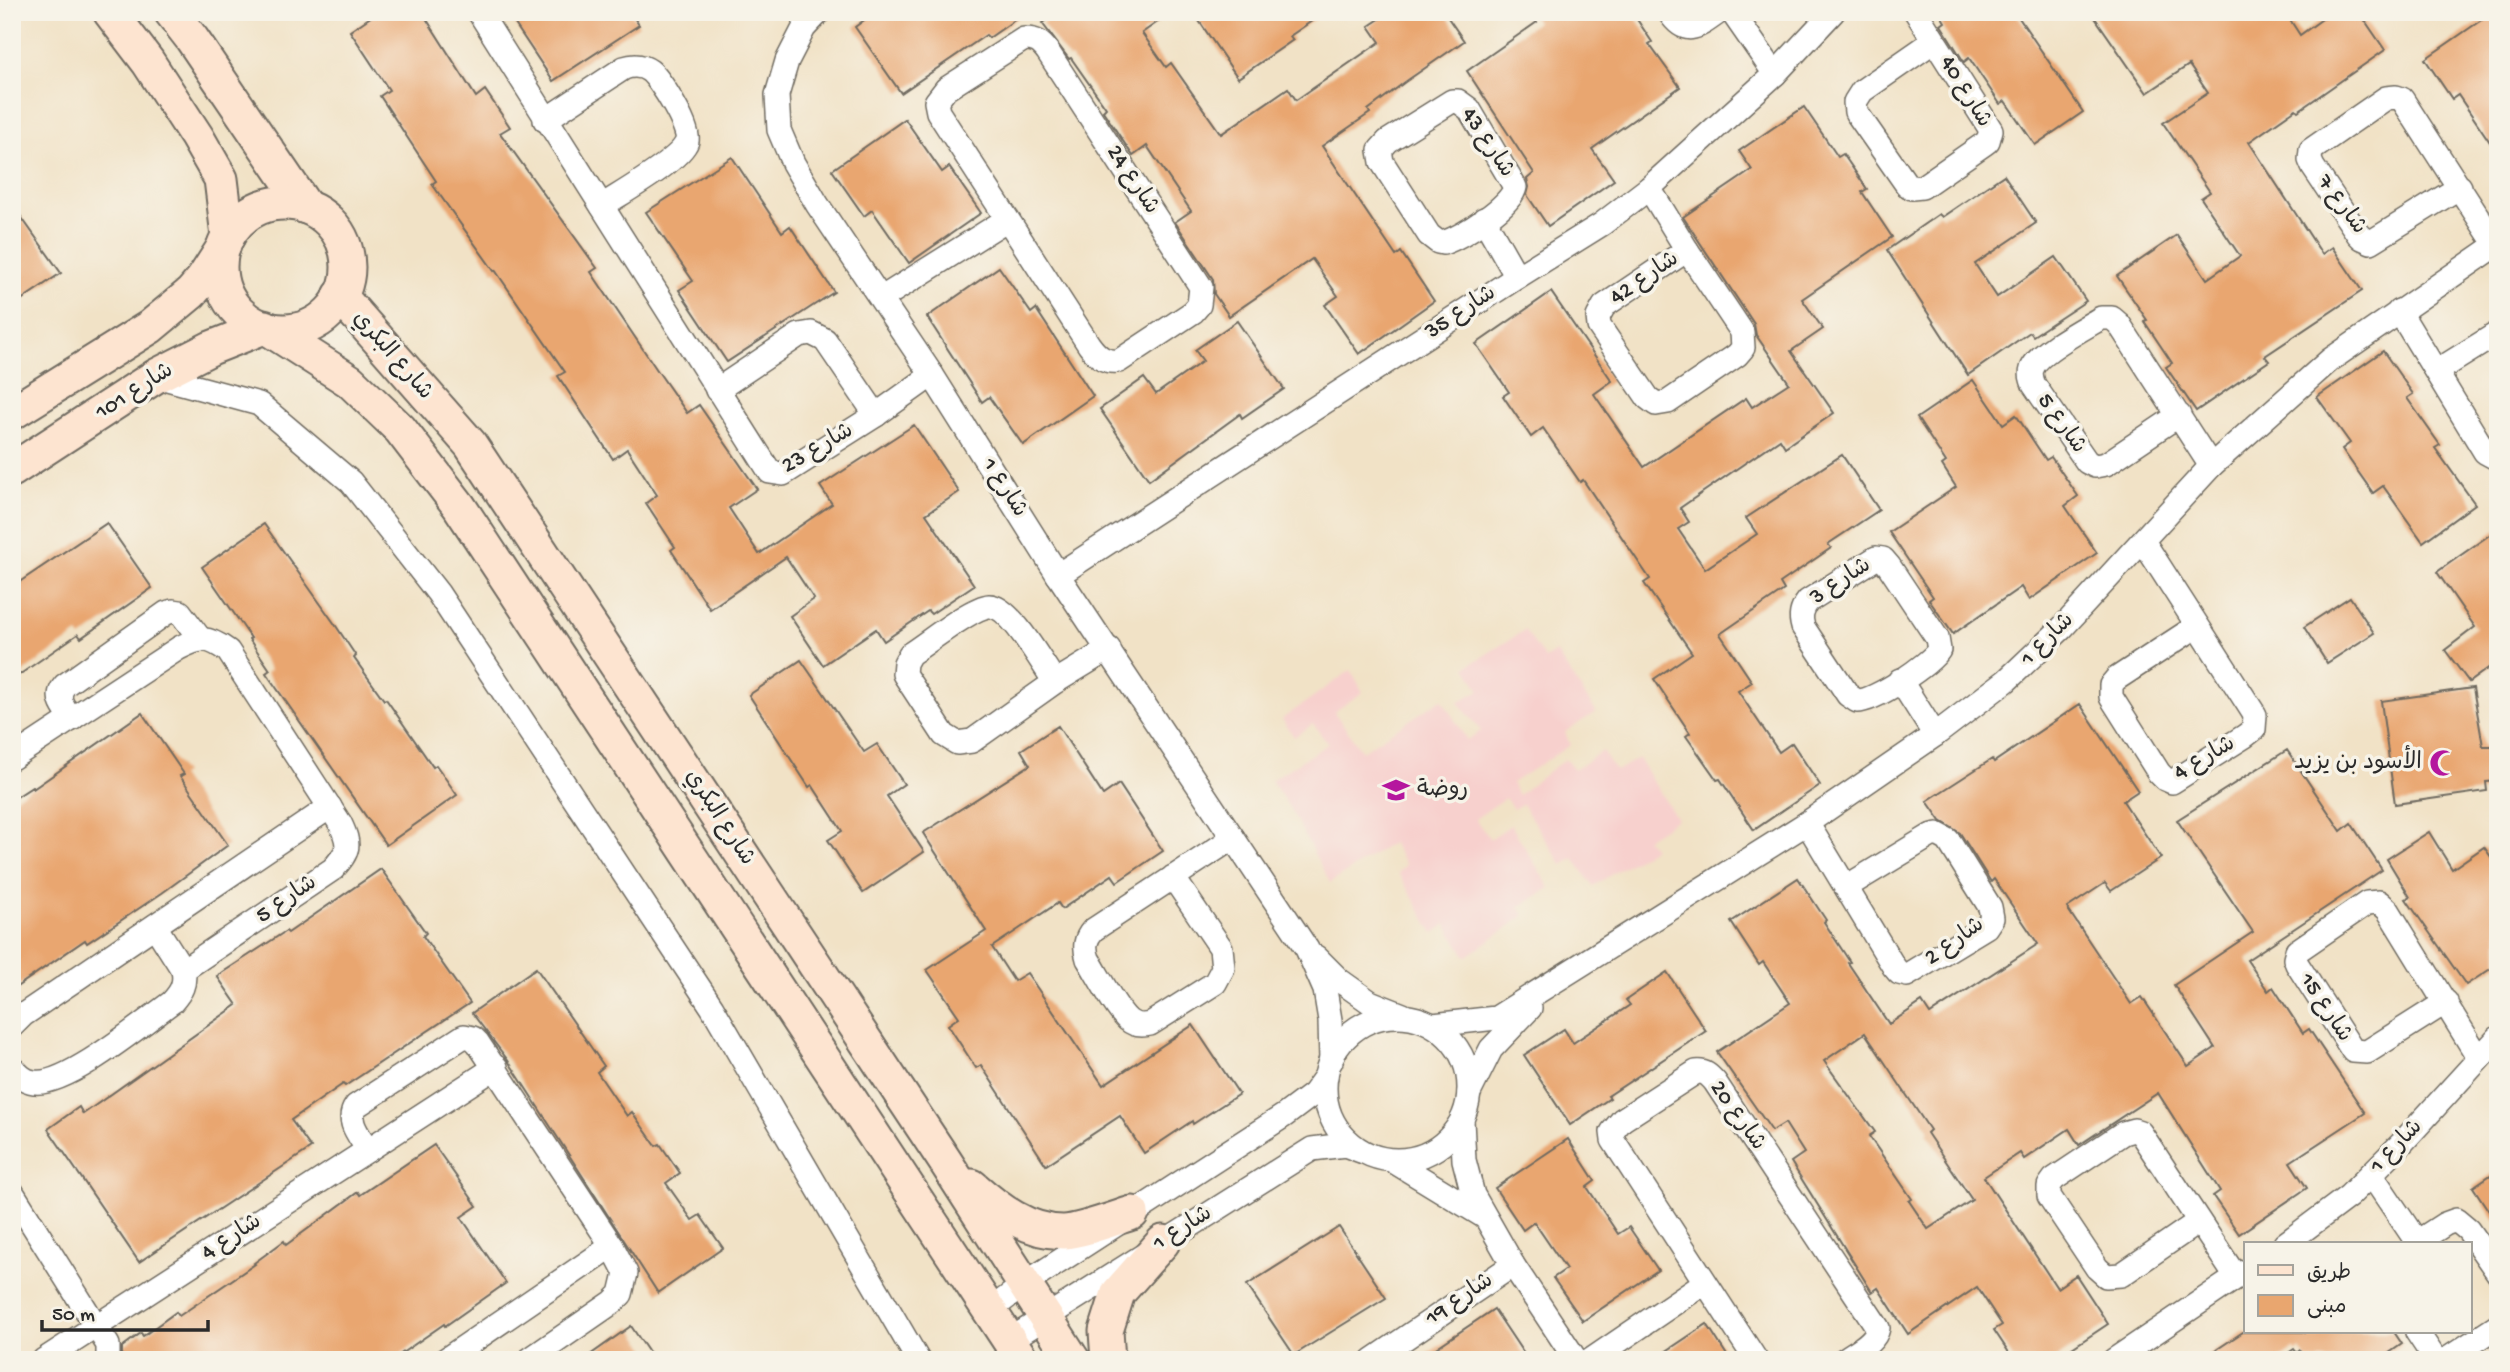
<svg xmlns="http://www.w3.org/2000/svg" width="2510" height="1372" viewBox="0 0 2510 1372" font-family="'Gochi Hand','Playpen Sans Arabic',sans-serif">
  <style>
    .built { fill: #f7d0cd }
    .building { fill: #e9a66f; fill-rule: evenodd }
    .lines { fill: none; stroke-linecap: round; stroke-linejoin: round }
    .street-casing { stroke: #706b61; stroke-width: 26 }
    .secondary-casing { stroke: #706b61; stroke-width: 37 }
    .street { stroke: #fff; stroke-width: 23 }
    .secondary { stroke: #fde4d0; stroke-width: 33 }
    .labels { text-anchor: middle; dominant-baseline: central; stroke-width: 7; stroke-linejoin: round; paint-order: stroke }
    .street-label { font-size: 23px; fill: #2b2b2b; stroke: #f7f3e8 }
    .poi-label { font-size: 23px; fill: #2b2b2b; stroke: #f7f3e8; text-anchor: end }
  </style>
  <rect width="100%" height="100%" fill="#f7f3e8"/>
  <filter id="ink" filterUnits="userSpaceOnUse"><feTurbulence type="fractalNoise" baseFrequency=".0143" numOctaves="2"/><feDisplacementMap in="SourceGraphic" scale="14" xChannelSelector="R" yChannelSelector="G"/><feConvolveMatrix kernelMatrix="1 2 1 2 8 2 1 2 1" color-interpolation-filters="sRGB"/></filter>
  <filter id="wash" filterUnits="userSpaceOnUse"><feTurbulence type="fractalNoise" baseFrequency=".00686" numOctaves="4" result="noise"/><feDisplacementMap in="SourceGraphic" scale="28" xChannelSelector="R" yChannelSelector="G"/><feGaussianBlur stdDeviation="1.57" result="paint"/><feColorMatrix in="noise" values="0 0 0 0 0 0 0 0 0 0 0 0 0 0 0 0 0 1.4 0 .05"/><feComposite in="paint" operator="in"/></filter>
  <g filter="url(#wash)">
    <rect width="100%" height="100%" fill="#f1e2c6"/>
    <polygon class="built" points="1525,630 1545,659 1556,652 1596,712 1565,732 1570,745 1512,783 1518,795 1565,759 1574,770 1602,751 1616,771 1638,758 1677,819 1646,839 1654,848 1593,886 1574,858 1562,865 1522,804 1513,809 1505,798 1475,819 1490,839 1511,825 1550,888 1519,907 1524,916 1466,957 1446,924 1434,933 1398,873 1406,865 1392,843 1330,883 1291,810 1271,780 1328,744 1313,724 1294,737 1282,719 1351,670 1363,692 1334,712 1362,751 1442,699 1467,740 1481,731 1458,702 1480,690 1466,667"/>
    <g id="blocks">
      <g class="building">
        <polygon points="378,12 422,12 476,97 485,90 510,127 500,133 597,268 591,272 657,370 687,413 699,405 757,489 729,508 759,554 832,504 820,486 914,425 959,492 926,514 974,585 931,614 928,611 884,641 876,629 823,665 790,616 814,599 786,557 710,609 671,550 675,547 646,503 657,495 627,449 613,459 558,376 565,372 495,270 494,271 432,184 436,181 380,96 389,90 350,31"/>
        <polygon points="507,12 630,12 639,25 553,81"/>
        <polygon points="875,12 1026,12 989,38 986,35 901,93 855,27"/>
        <polygon points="1058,12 1172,12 1142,33 1166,67 1171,63 1221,134 1288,88 1296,100 1380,42 1369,26 1390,12 1444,12 1464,41 1405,82 1368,110 1370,113 1322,146 1396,256 1401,252 1434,301 1359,354 1325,305 1338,296 1312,259 1229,316 1214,294 1213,279 1175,222 1191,211 1147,146 1133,156 1103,111 1106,108 1071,58 1069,59 1042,23"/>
        <polygon points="1193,12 1325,12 1290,36 1293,40 1238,78"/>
        <polygon points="1531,12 1632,12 1652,42 1649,44 1680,87 1592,149 1614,180 1548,226 1527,195 1529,187 1527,179 1534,173 1467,71 1537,22"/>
        <polygon points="1939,12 2015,12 2083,112 2035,145 2005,101 2000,104 1969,58 1964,62 1941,25 1945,22"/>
        <polygon points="2091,12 2285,12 2300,35 2332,12 2359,12 2385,50 2298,111 2296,109 2249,142 2322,254 2332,247 2362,291 2265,356 2269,361 2196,411 2166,367 2172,363 2144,321 2147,320 2117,276 2177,235 2207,279 2240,256 2201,198 2210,192 2163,123 2208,93 2189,65 2147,93"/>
        <polygon points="2493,12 2498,12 2498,154 2458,95 2452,99 2425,59"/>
        <polygon points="1804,107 1838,157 1843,154 1867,189 1862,192 1892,237 1802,299 1823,329 1791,351 1834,413 1785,447 1780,439 1680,508 1689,522 1678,529 1705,569 1757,534 1746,518 1842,455 1879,510 1828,544 1831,548 1780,583 1784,590 1720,634 1752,682 1738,691 1779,752 1792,743 1820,785 1754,830 1720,779 1717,780 1686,736 1690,733 1654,679 1692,653 1644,583 1650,579 1583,480 1580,482 1543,428 1531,437 1503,396 1509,392 1476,344 1551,292 1612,381 1594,394 1644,467 1746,398 1752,407 1789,383 1756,335 1754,324 1683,217 1752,170 1739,151"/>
        <polygon points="905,119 942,172 949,167 981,213 909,263 872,210 864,216 832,170"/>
        <polygon points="732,157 782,232 790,226 834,292 727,362 679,290 693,281 646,212"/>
        <polygon points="2004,175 2036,223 1975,264 1997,297 2056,257 2086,301 2033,336 2030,332 1968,375 1887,250 1939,214 1942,217"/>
        <polygon points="12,204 61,273 12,306"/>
        <polygon points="999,267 1031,313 1036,309 1093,396 1023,445 989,397 982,402 927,317"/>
        <polygon points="1237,321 1284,389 1242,418 1240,414 1149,480 1100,409 1144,378 1156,394 1203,361 1195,350"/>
        <polygon points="2383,351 2413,394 2407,398 2440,445 2435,448 2475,504 2423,542 2383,486 2373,493 2342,449 2350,443 2317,397"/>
        <polygon points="1973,380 2003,424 2016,415 2046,460 2051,457 2078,496 2065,506 2097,553 2029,600 2021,587 1953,634 1929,600 1933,597 1889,532 1956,487 1942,465 1946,462 1917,418"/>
        <polygon points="107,523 152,588 81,638 78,634 19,675 12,666 12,587"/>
        <polygon points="264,524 334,623 356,656 354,658 384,700 386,699 433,767 436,765 457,795 386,845 266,673 270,670 249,639 251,638 202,567"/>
        <polygon points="2498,529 2498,661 2469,682 2445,650 2475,627 2437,572"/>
        <polygon points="2350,597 2374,633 2327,663 2304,627"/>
        <polygon points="801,660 864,752 877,744 904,784 887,796 924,852 863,893 828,840 842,831 812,785 809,787 749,695"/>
        <polygon points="2473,688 2483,746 2498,746 2498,781 2486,782 2487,791 2395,804 2381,701"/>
        <path d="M 2080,704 L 2138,791 L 2123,801 L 2161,858 L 2111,891 L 2105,883 L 2067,908 L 2131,1004 L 2142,997 L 2188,1066 L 2215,1048 L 2174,985 L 2253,932 L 2177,820 L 2287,750 L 2341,831 L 2351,823 L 2382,870 L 2247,960 L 2268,991 L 2273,987 L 2303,1033 L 2309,1029 L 2365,1113 L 2290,1162 L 2307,1188 L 2239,1234 L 2213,1196 L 2220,1191 L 2158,1093 L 2079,1145 L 2069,1129 L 2024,1159 L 2020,1153 L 1984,1177 L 2057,1288 L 2076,1275 L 2108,1324 L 2054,1360 L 2014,1360 L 1994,1330 L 2002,1325 L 1977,1287 L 1908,1334 L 1878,1288 L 1872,1292 L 1791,1162 L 1804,1153 L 1785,1123 L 1772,1131 L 1717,1052 L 1790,1003 L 1763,962 L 1759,965 L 1731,922 L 1798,878 L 1826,920 L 1824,922 L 1850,962 L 1848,963 L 1889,1024 L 1922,1002 L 1930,1014 L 2038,944 L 1994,879 L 1991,882 L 1960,833 L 1941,821 L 1927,801 L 1992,759 L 1994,762 ZM 1865,1033 L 1930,1130 L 1927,1133 L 1972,1200 L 1928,1229 L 1909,1201 L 1912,1199 L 1869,1136 L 1875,1132 L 1824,1061 Z"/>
        <polygon points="142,713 184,774 180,776 228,845 162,893 87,943 85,940 12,990 12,800 32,787 33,789"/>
        <polygon points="1058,726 1103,795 1119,784 1163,851 1117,882 1112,875 1062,909 1058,903 992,947 1014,981 1027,973 1103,1085 1193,1025 1239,1094 1193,1124 1192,1121 1144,1153 1120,1116 1046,1165 981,1065 976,1068 948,1025 959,1017 927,970 986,931 923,833 1030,765 1021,750"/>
        <polygon points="2429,832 2452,869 2484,847 2498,867 2498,964 2466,985 2406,899 2410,897 2387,859"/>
        <polygon points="381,869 426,933 423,936 470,1003 345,1086 343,1084 291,1120 311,1148 139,1262 48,1129 79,1107 83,1114 237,1005 217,976 286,931 288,933"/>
        <polygon points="536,968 604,1066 597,1072 627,1116 632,1112 656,1146 660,1144 680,1173 666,1183 692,1220 700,1215 723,1248 658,1293 507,1059 472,1013"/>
        <polygon points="1667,972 1706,1031 1608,1096 1610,1098 1570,1125 1524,1055 1564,1029 1573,1043 1630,1005 1626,1000"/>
        <polygon points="1568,1139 1595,1181 1587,1187 1618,1234 1629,1227 1658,1270 1583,1321 1553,1278 1566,1269 1534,1222 1523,1230 1495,1188"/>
        <polygon points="434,1145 477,1206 461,1217 506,1283 445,1326 444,1324 392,1360 122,1360 122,1347 141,1333 143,1336 176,1312 179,1316 255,1264 254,1263 284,1241 286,1245 358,1192 360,1195"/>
        <polygon points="2498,1170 2498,1225 2473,1187"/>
        <polygon points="1339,1227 1386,1298 1294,1355 1247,1285"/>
        <polygon points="1494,1309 1528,1360 1418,1360"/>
        <polygon points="1707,1324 1730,1360 1653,1360"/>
        <polygon points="631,1326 654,1360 583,1360"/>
        <polygon points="2243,1332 2394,1332 2402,1344 2379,1360 2306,1360 2300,1350 2297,1353 2294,1349 2278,1360 2201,1360"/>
      </g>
    </g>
  </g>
  <g filter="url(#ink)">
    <use href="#blocks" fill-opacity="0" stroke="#706b61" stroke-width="2"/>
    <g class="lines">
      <defs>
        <g id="street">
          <polyline points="479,12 770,472 783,474 876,415 932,375"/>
          <polyline points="819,12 804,28 787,61 777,95 779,130 793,163 817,204 932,375 1058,575 1307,949 1325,990 1330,1020 1331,1061"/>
          <path d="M 1669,12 C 1686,38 1698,27 1719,12"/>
          <polyline points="1732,12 1775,74"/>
          <polyline points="1916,12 1991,130 1988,141 1984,144 1922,187 1912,188 1907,185 1856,112 1855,102 1862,91 1934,41"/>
          <path d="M 1024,39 C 1036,39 1041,42 1048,52 L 1201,287 L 1199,305 L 1193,312 L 1119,361 C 1105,363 1097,356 1089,345 L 938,112 L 936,102 L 946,89 Z"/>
          <path d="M 1452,101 L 1458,101 L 1469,109 L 1515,187 C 1512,206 1461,237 1443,243 L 1438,242 L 1429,235 L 1382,162 L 1380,150 L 1388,141 Z"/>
          <path d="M 545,120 L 624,68 C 633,65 642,65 650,71 C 660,79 691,129 687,141 C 681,160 620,194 602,206"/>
          <polyline points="2460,187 2371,242 2362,238 2358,234 2313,167 2310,160 2311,150 2386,98 2396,97 2402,99 2496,245"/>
          <polyline points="1649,188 1687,250"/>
          <polyline points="1484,219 1517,277"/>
          <polygon points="1687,250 1742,332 1743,348 1737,355 1668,402 1656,404 1648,398 1599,326 1598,317 1604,306"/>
          <polyline points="882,298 1006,220"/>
          <polyline points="2399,311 2485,452 2498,459"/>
          <polyline points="2437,371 2498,333"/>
          <polyline points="156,376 259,404 351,482 438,593 712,1007 918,1360"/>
          <polyline points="717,390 799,335 811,333 825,340 876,415"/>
          <path d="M 2179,415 L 2106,464 L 2095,466 L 2087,462 L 2034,385 C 2032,380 2030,375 2032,369 C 2037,353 2086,327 2101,318 L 2112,318 L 2119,324 L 2211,466"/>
          <polyline points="2143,541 2255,715 2254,729 2245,736 2172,782 2165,779 2159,773 2111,697 2111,685 2116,679 2197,626"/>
          <path d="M 1876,558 L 1883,559 L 1889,566 L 1937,638 L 1939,650 C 1930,664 1874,702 1857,701 L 1848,695 L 1803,627 C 1800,617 1801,610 1808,601 Z"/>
          <polyline points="1058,575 1517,277 1602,224 1649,188 1775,74 1833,12"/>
          <polyline points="1900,680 1935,735"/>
          <path d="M 1055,682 C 1043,665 1010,605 989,606 C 972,607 926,644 910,654 L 905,663 L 904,674 L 944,735 L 957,743 L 972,741 L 1055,682 L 1109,649"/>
          <path d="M 72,719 C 64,708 54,697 65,685 L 166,613 L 173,611 L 180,612 L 201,640"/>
          <path d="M 12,758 L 179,648 C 201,637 207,636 228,651 L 340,823 C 351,846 349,851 333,869 L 183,970"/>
          <polyline points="1807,823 1894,967 1899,973 1907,975 1986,927 1992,918 1990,907 1948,840 1937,834 1930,836 1846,887"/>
          <path d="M 1173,877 L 1221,948 L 1223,968 L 1215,983 L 1150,1024 C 1142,1026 1135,1026 1128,1020 C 1115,1008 1098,975 1088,959 C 1084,947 1085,939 1093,930 L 1233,838"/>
          <polyline points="1316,957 1339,980 1370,1002 1403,1015"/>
          <polyline points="2446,1002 2367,1052 2353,1051 2297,964 2295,959 2297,951 2367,903 2379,902 2388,910 2479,1058"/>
          <circle cx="1397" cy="1088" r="72"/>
          <polyline points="1433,1025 1496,1018 1807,823 1935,735 2006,681 2062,628 2211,466 2330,360 2498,244"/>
          <polyline points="12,1026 23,1015 330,807"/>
          <path d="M 12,1067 C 18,1074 24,1081 34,1082 C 66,1087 144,1022 172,1002 C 181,992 186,984 183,970 L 155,926"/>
          <polyline points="1469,1093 1491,1049 1530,1008"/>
          <polyline points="1462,1120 1464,1160 1473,1195 1513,1265 1576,1360"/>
          <path d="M 368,1150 C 360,1136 345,1121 356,1106 L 464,1036 L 473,1038 L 478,1043 L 612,1246 L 626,1273 L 621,1294 L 613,1302 L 529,1360"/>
          <polyline points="1393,1161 1483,1216"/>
          <polyline points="2371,1174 2417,1242"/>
          <polyline points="12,1192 108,1345 108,1360"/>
          <polyline points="2198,1222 2121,1275 2106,1276 2097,1268 2049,1196 2049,1186 2054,1179 2123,1133 2134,1130 2140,1132 2236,1277"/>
          <polyline points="2285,1244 2349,1196 2401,1144 2498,1038"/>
          <polyline points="2414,1244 2445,1224 2456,1220 2468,1230 2498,1273"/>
          <polyline points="989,1311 1026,1283 1285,1115 1313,1094 1326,1076"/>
          <polyline points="2417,1332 2433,1356 2439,1360"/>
          <polyline points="1008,1341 1312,1149 1345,1145 1361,1151"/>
          <polyline points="44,1360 496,1067"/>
          <polyline points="445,1360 612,1246"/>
          <polyline points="1373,1360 1513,1265"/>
          <polyline points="1591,1360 1704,1283"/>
          <path d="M 1756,1360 L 1613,1140 L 1612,1132 L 1622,1120 L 1696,1072 C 1705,1071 1709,1075 1715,1082 L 1878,1328 C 1875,1343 1856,1351 1844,1360"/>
          <polyline points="2114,1360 2246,1271"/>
          <polyline points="2446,1360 2498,1326"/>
        </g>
        <g id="secondary">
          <polyline points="110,12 148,62 197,137 221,179 228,236"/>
          <polyline points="171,12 192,39 306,207"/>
          <circle cx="284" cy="267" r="64"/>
          <polyline points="340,296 470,444 945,1161 1073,1360"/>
          <polyline points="269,329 350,381 400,429 459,506 1022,1360"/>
          <polyline points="12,413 150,327 191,293 203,279 223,248"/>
          <polyline points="12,470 156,376 211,348 264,327"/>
          <path d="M 972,1186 C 998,1209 1027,1232 1063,1232 C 1078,1232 1116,1218 1132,1213"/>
          <polyline points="1108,1360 1106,1331 1118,1293 1163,1242"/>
        </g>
      </defs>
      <use href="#street" class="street-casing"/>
      <use href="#secondary" class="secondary-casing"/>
      <use href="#street" class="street"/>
      <use href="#secondary" class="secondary"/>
    </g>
  </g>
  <defs>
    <symbol id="mosque-bare" viewBox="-9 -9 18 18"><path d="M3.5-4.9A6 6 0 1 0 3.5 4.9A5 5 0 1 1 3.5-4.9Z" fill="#b5179e" stroke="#f7f3e8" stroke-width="2.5" paint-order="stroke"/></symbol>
    <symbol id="school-bare" viewBox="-9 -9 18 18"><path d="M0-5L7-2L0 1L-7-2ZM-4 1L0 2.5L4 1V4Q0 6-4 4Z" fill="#b5179e" stroke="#f7f3e8" stroke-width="2.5" paint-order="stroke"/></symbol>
  </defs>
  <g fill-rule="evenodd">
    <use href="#mosque-bare" x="2424" y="744" width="38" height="38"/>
    <use href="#school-bare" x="1377" y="771" width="38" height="38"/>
  </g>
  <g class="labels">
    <g class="street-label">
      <text transform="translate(1965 92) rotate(59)">شارع 40</text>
      <text transform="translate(1487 143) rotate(57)">شارع 43</text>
      <text transform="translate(1132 180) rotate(57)">شارع 24</text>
      <text transform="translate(2341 205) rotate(54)">شارع 7</text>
      <text transform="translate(1645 279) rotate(-34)">شارع 42</text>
      <text transform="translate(1461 313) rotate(-33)">شارع 35</text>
      <text transform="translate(392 356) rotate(49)">شارع البكري</text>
      <text transform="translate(135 392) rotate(-32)">شارع 101</text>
      <text transform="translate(2061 424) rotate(55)">شارع 5</text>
      <text transform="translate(818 449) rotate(-30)">شارع 23</text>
      <text transform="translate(1004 488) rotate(58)">شارع 1</text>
      <text transform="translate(1841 582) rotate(-33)">شارع 3</text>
      <text transform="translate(2048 640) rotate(-45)">شارع 1</text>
      <text transform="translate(2205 759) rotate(-30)">شارع 4</text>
      <text transform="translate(719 818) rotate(57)">شارع البكري</text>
      <text transform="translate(287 900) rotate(-34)">شارع 5</text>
      <text transform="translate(1955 942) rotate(-35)">شارع 2</text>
      <text transform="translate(2325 1008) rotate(57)">شارع 15</text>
      <text transform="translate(1737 1116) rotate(55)">شارع 20</text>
      <text transform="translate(2397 1147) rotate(-46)">شارع 1</text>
      <text transform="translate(1183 1229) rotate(-32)">شارع 1</text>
      <text transform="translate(232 1238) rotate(-33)">شارع 4</text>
      <text transform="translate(1460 1300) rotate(-34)">شارع 19</text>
    </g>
    <g class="poi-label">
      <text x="2422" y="763">الأسود بن يزيد</text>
      <text x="1417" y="790" text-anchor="start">روضة</text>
    </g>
  </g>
  <rect width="2510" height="1372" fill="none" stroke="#f7f3e8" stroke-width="42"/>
  <rect x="2244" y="1242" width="228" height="91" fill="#f7f3e8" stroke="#a5a39c" stroke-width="2"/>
  <rect x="2258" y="1265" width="35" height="10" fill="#fde4d0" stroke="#a5a39c" stroke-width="2"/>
  <text x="2307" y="1278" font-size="21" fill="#2b2b2b">طريق</text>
  <rect x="2258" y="1295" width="35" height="21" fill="#e9a66f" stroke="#a5a39c" stroke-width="2"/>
  <text x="2307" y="1312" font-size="21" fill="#2b2b2b">مبنى</text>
  <path d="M42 1320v10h166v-10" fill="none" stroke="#2b2b2b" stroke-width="3.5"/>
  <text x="52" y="1320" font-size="21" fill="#2b2b2b" stroke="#f7f3e8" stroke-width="5" paint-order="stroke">50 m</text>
</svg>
